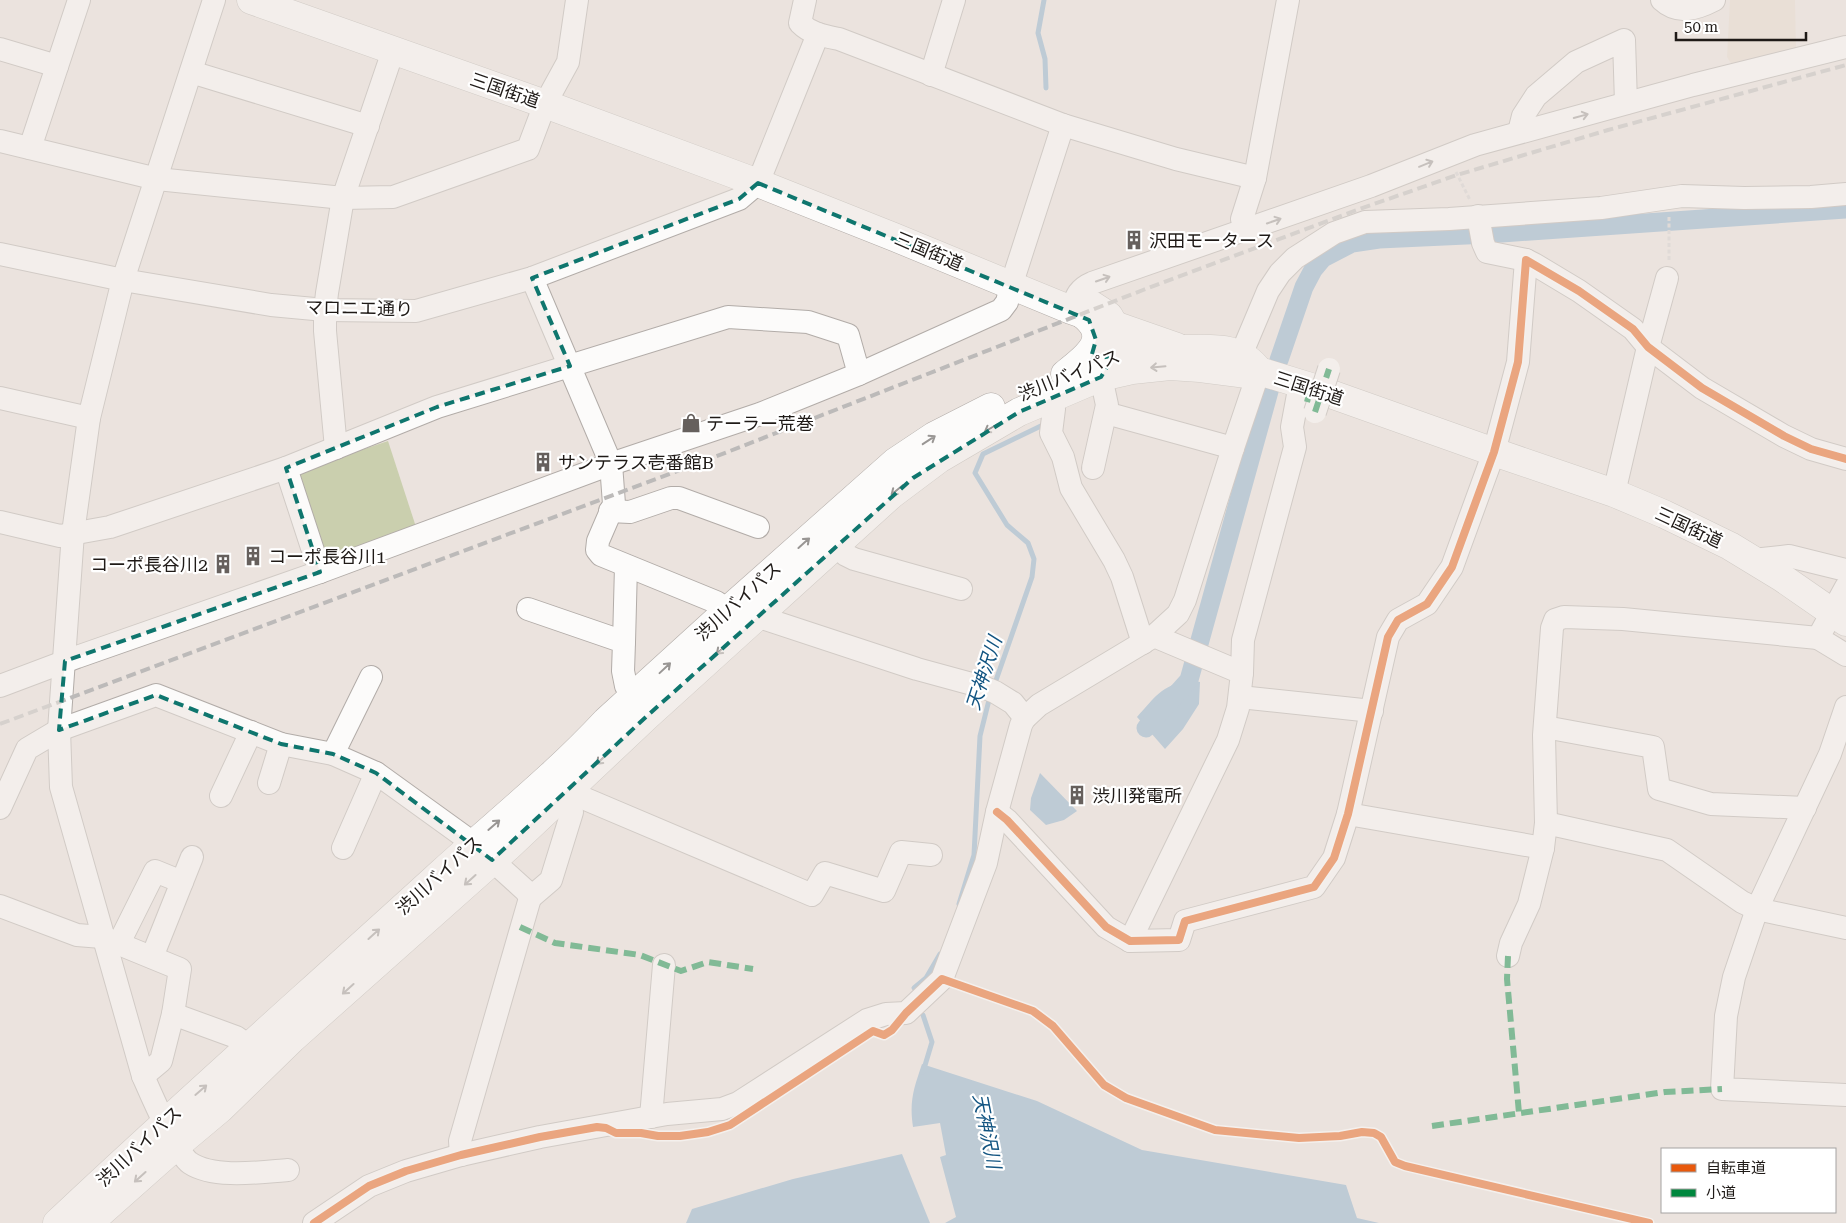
<svg xmlns="http://www.w3.org/2000/svg" width="1846" height="1223" viewBox="0 0 1846 1223" font-family="'Roboto Serif','Noto Sans JP',serif">
  <style>
    .industrial { fill: #e6d9cd }
    .green { fill: #cacfae }
    .water { fill: #88adcb }
    .lines { fill: none; stroke-linecap: round; stroke-linejoin: round }
    .stream { stroke: #88adcb; stroke-width: 5 }
    .canal { stroke: #88adcb; stroke-width: 19 }
    .minor-casing { stroke: #b2aca8; stroke-width: 24 }
    .major-casing { stroke: #b2aca8; stroke-width: 29 }
    .highway-casing { stroke: #b2aca8; stroke-width: 29 }
    .path { stroke: #d2cfce; stroke-width: 3; stroke-dasharray: 4 2.5; stroke-linecap: butt }
    .minor { stroke: #fcfbfa; stroke-width: 22 }
    .major { stroke: #fcfbfa; stroke-width: 28 }
    .highway { stroke: #fcfbfa; stroke-width: 28 }
    .rail { stroke: #bcbab9; stroke-width: 4; stroke-dasharray: 10 5; stroke-linecap: butt }
    .minor-bridge-casing { stroke: #b2aca8; stroke-width: 24; stroke-linecap: butt }
    .minor-bridge { stroke: #fcfbfa; stroke-width: 22 }
    .quiet { stroke: #00873e; stroke-width: 6; stroke-dasharray: 12 6; stroke-linecap: butt }
    .cycleway-casing { stroke: #fff; stroke-width: 11 }
    .cycleway { stroke: #e8590c; stroke-width: 8 }
    .oneway { stroke: #999694 }
    .marked { fill: none; stroke: #0f766e; stroke-width: 4; stroke-dasharray: 10 6; stroke-linejoin: round }
    .labels { text-anchor: middle; dominant-baseline: central; stroke-width: 4.5; stroke-linejoin: round; paint-order: stroke }
    .street-label { font-size: 18px; fill: #1f1a17; stroke: #fff }
    .poi-label { font-size: 18px; fill: #1f1a17; stroke: #fff; text-anchor: start }
    .water-label { font-size: 19px; font-style: italic; fill: #125481; stroke: #fff }
  </style>
  <rect width="100%" height="100%" fill="#ebe3de"/>
  <polygon class="industrial" points="1730,0 1795,0 1796,50 1732,65 1727,57"/>
  <polygon class="green" points="388,441 417,530 326,563 296,480 299,471"/>
  <g class="water">
    <path d="M 1189,680 L 1200,682 L 1199,704 L 1183,729 L 1165,749 L 1137,717 C 1155,697 1161,686 1189,680 Z"/>
    <polygon points="1040,773 1077,811 1064,820 1046,825 1030,810 1031,798"/>
    <path d="M 922,1064 L 1037,1101 L 1142,1150 L 1346,1185 L 1357,1218 L 1379,1223 L 945,1223 L 956,1217 L 940,1157 L 946,1155 L 940,1123 L 913,1127 C 909,1101 914,1088 922,1064 Z"/>
    <polygon points="902,1154 930,1223 686,1223 692,1209 793,1179"/>
  </g>
  <g class="lines">
    <g class="stream">
      <polyline points="1044,0 1038,33 1045,59 1046,88"/>
      <polyline points="994,686 1032,577 1034,559 1028,543 1007,525 975,473 983,454 1045,424"/>
      <polyline points="959,904 974,855 980,736 990,696"/>
      <polyline points="914,988 926,978 940,954"/>
      <polyline points="923,1015 932,1042 923,1072"/>
    </g>
    <g class="canal">
      <polyline points="1279,360 1304,287 1313,270 1323,258 1352,243 1379,239 1488,234 1846,209"/>
      <polyline points="1146,728 1189,680 1271,384"/>
    </g>
    <defs>
      <g id="minor">
        <path d="M 214,0 L 123,280 L 89,418 L 73,533 L 59,730 L 61,787 L 143,1076 C 151,1094 176,1153 190,1163 C 214,1179 261,1172 288,1170"/>
        <path d="M 805,0 L 800,23 C 811,34 824,36 839,39 L 1063,125 L 1176,159 L 1255,178"/>
        <path d="M 1662,0 C 1678,15 1697,9 1714,0"/>
        <polyline points="0,49 57,66"/>
        <polyline points="191,72 368,126"/>
        <polyline points="931,75 954,0"/>
        <polyline points="1519,132 1523,116 1536,96 1576,62 1624,40 1626,103"/>
        <polyline points="0,141 157,179 343,198 393,197 528,149 545,104 568,62 577,0"/>
        <polyline points="30,148 79,0"/>
        <polyline points="1478,216 1483,243 1487,252 1526,260 1534,264 1579,291 1633,329 1648,347 1702,388 1784,436 1811,449 1846,459"/>
        <polyline points="1246,230 1242,219 1255,178 1288,0"/>
        <polyline points="0,254 123,280 271,305 325,310 416,311 532,278 739,199 758,183 818,34"/>
        <polyline points="532,278 611,464 614,504 598,541 597,550 601,555 716,602 728,610 759,617 917,669 983,687 995,692 1013,703 1025,718"/>
        <path d="M 1071,310 C 1076,297 1078,289 1092,283 L 1371,186 L 1475,145 L 1693,85 L 1846,47"/>
        <polyline points="1241,355 1268,291 1280,273 1295,258 1334,233 1365,222 1449,219 1601,208 1682,196 1744,198 1811,197 1846,194"/>
        <polyline points="0,398 89,418"/>
        <polyline points="1050,398 1054,409 1051,433 1063,457 1071,488 1114,560 1122,577 1143,643"/>
        <polyline points="1106,413 1233,448"/>
        <polyline points="336,448 325,331 325,310 327,293 343,198 393,51"/>
        <polyline points="286,468 320,572"/>
        <polyline points="1093,468 1107,405 1101,377"/>
        <polyline points="1614,493 1648,347 1667,278"/>
        <polyline points="610,511 630,512 671,498 679,498 758,527"/>
        <polyline points="0,522 60,536 110,527 286,468 437,407 728,317 808,322 848,335 859,374"/>
        <polyline points="836,546 846,555 854,559 961,589"/>
        <polyline points="1753,560 1789,556 1846,570"/>
        <polyline points="1846,587 1818,638 1846,655"/>
        <polyline points="528,609 624,642 623,671 626,686 642,709"/>
        <polyline points="624,642 626,566"/>
        <polyline points="1242,673 1243,640 1295,447 1292,427 1300,384"/>
        <polyline points="0,686 77,657 320,572 611,464 760,414 859,374 1001,310 1007,302 1011,286 1063,125"/>
        <polyline points="1240,697 1372,711"/>
        <polyline points="1846,707 1830,754 1757,909 1734,977 1726,1016 1722,1089 1846,1095"/>
        <polyline points="1545,727 1653,747 1659,789 1711,804 1805,808"/>
        <polyline points="333,754 371,677"/>
        <polyline points="269,783 281,744"/>
        <polyline points="569,792 812,895 825,873 884,891 901,852 931,855"/>
        <polyline points="221,796 251,732"/>
        <polyline points="0,808 27,749 59,730 156,695 281,744 333,754 376,773 473,843 526,891 530,898 460,1141 461,1155"/>
        <polyline points="997,812 1007,820 1106,927 1130,941 1179,940 1185,921 1314,887 1334,858 1348,814 1388,637 1398,620 1427,604 1452,567 1494,452 1518,362 1526,260"/>
        <polyline points="1348,814 1543,848"/>
        <polyline points="1546,823 1667,850 1742,902 1757,909 1846,928"/>
        <polyline points="343,848 376,773"/>
        <polyline points="530,898 551,880 572,812 569,792"/>
        <polyline points="0,906 77,935 102,937 180,969 173,1014"/>
        <polyline points="1130,941 1228,740 1238,708 1242,673 1154,636"/>
        <polyline points="119,943 155,871 182,882"/>
        <polyline points="1508,956 1511,943 1529,904 1543,848 1546,823 1544,735 1552,628 1555,620 1564,617 1623,619 1818,638"/>
        <polyline points="152,957 192,857"/>
        <polyline points="143,1076 161,1061 173,1014 236,1037 250,1047"/>
        <polyline points="651,1117 664,965"/>
        <polyline points="314,1223 369,1186 406,1171 461,1155 540,1137 667,1114 722,1109 738,1103 867,1020 886,1014 906,1013 942,979 986,863 997,812 1021,725 1024,719 1039,705 1154,636 1178,614 1185,600 1233,448 1259,371"/>
      </g>
      <polyline id="major" points="251,0 545,104 758,183 894,237 1071,310 1177,347"/>
      <g id="highway">
        <polyline points="1092,305 1109,316 1119,334 1114,355 1106,369"/>
        <path d="M 1097,360 C 1113,354 1133,348 1150,348 C 1162,348 1173,349 1185,349 C 1213,349 1240,345 1259,371"/>
        <path d="M 1065,374 C 1087,357 1113,338 1082,314"/>
        <path d="M 57,1223 C 183,1104 314,989 442,872 C 497,822 555,776 606,721 L 728,610 L 895,462 L 934,436 L 991,407"/>
        <polyline points="89,1223 177,1145 220,1109 292,1039 508,847 647,716 891,495 939,459 1019,412 1101,377 1132,370 1170,366 1200,368 1247,374 1259,371 1311,387 1494,452 1614,493 1664,514 1730,546 1781,577 1846,622"/>
      </g>
    </defs>
    <use href="#minor" class="minor-casing"/>
    <use href="#major" class="major-casing"/>
    <use href="#highway" class="highway-casing"/>
    <g class="path">
      <polyline points="1456,172 1470,200"/>
      <polyline points="1669,217 1669,260"/>
    </g>
    <use href="#minor" class="minor"/>
    <use href="#major" class="major"/>
    <use href="#highway" class="highway"/>
    <polyline class="rail" points="0,724 712,458 1143,290 1354,211 1457,175 1608,130 1846,65"/>
    <defs>
      <polyline id="minor-bridge" points="1315,412 1329,369"/>
    </defs>
    <use href="#minor-bridge" class="minor-bridge-casing"/>
    <use href="#minor-bridge" class="minor-bridge"/>
    <g class="quiet">
      <polyline points="1307,402 1311,387"/>
      <polyline points="1315,412 1329,369"/>
      <polyline points="520,927 555,943 640,955 681,971 708,962 753,969"/>
      <polyline points="1508,956 1507,979 1519,1113"/>
      <polyline points="1432,1126 1665,1092 1722,1089"/>
    </g>
    <defs>
      <g id="cycleway">
        <polyline points="997,812 1007,820 1106,927 1130,941 1179,940 1185,921 1314,887 1334,858 1348,814 1388,637 1398,620 1427,604 1452,567 1494,452 1518,362 1526,260 1579,291 1633,329 1648,347 1702,388 1784,436 1811,449 1846,459"/>
        <polyline points="314,1223 369,1186 406,1171 461,1155 540,1137 597,1127 606,1128 616,1133 641,1133 658,1136 680,1136 708,1132 730,1125 873,1031 884,1035 892,1030 906,1013 942,979 1033,1011 1053,1026 1104,1085 1126,1098 1215,1130 1299,1138 1340,1136 1362,1132 1374,1133 1381,1137 1395,1162 1405,1166 1649,1223"/>
      </g>
    </defs>
    <use href="#cycleway" class="cycleway-casing"/>
    <use href="#cycleway" class="cycleway"/>
  </g>
  <defs><path id="oneway-shaft" d="M-6 0H5M1.5-3L5.5 0L1.5 3" fill="none" stroke-width="1.6" stroke-linecap="round" stroke-linejoin="round" transform="scale(1.25)"/></defs>
  <g class="oneway">
    <use href="#oneway-shaft" transform="translate(1581 116) rotate(-15)"/>
    <use href="#oneway-shaft" transform="translate(1426 164) rotate(-22)"/>
    <use href="#oneway-shaft" transform="translate(1274 221) rotate(-19)"/>
    <use href="#oneway-shaft" transform="translate(1103 279) rotate(-19)"/>
    <use href="#oneway-shaft" transform="translate(1158 367) rotate(175)"/>
    <use href="#oneway-shaft" transform="translate(991 428) rotate(150)"/>
    <use href="#oneway-shaft" transform="translate(929 440) rotate(-33)"/>
    <use href="#oneway-shaft" transform="translate(897 490) rotate(141)"/>
    <use href="#oneway-shaft" transform="translate(804 543) rotate(-42)"/>
    <use href="#oneway-shaft" transform="translate(722 649) rotate(138)"/>
    <use href="#oneway-shaft" transform="translate(665 668) rotate(-43)"/>
    <use href="#oneway-shaft" transform="translate(602 759) rotate(136)"/>
    <use href="#oneway-shaft" transform="translate(494 825) rotate(-41)"/>
    <use href="#oneway-shaft" transform="translate(470 880) rotate(138)"/>
    <use href="#oneway-shaft" transform="translate(374 934) rotate(-42)"/>
    <use href="#oneway-shaft" transform="translate(348 989) rotate(138)"/>
    <use href="#oneway-shaft" transform="translate(201 1090) rotate(-41)"/>
    <use href="#oneway-shaft" transform="translate(140 1177) rotate(138)"/>
  </g>
  <path d="M0 0H1846V1223H0ZM 758,183 L 1089,320 L 1096,340 L 1090,361 L 1114,355 L 1101,377 L 1019,412 L 913,478 L 647,716 L 492,860 L 376,773 L 333,754 L 281,744 L 156,695 L 59,730 L 65,661 L 320,572 L 286,468 L 437,407 L 570,366 L 532,278 L 739,199 Z" fill="#ebe3de" fill-opacity=".55" fill-rule="evenodd"/>
  <path class="marked" d="M 758,183 L 1089,320 L 1096,340 L 1090,361 L 1114,355 L 1101,377 L 1019,412 L 913,478 L 647,716 L 492,860 L 376,773 L 333,754 L 281,744 L 156,695 L 59,730 L 65,661 L 320,572 L 286,468 L 437,407 L 570,366 L 532,278 L 739,199 Z"/>
  <defs>
    <symbol id="building-bare" viewBox="-9 -9 18 18"><path d="M-4-6H4V6H1V3H-1V6H-4ZM-2.5-4.3h1.7v1.8h-1.7ZM.8-4.3h1.7v1.8H.8ZM-2.5-1h1.7V.8h-1.7ZM.8-1h1.7V.8H.8Z" fill="#66605d" stroke="#fff" stroke-width="2.5" paint-order="stroke"/></symbol>
    <symbol id="shop-bare" viewBox="-9 -9 18 18"><path d="M-5-2.5h2.3a2.7 3.5 0 0 1 5.4 0H5L5.5 6h-11ZM-1.5-2.5h3a1.5 2.3 0 0 0-3 0Z" fill="#66605d" stroke="#fff" stroke-width="2.5" paint-order="stroke"/></symbol>
  </defs>
  <g fill-rule="evenodd">
    <use href="#building-bare" x="1120" y="226" width="28" height="28"/>
    <use href="#shop-bare" x="677" y="409" width="28" height="28"/>
    <use href="#building-bare" x="529" y="448" width="28" height="28"/>
    <use href="#building-bare" x="239" y="542" width="28" height="28"/>
    <use href="#building-bare" x="209" y="550" width="28" height="28"/>
    <use href="#building-bare" x="1063" y="781" width="28" height="28"/>
  </g>
  <g class="labels">
    <g class="street-label">
      <text transform="translate(505 90) rotate(19)">三国街道</text>
      <text transform="translate(929 251) rotate(23)">三国街道</text>
      <text transform="translate(359 308) rotate(1)">マロニエ通り</text>
      <text transform="translate(1069 375) rotate(-22)">渋川バイパス</text>
      <text transform="translate(1309 388) rotate(18)">三国街道</text>
      <text transform="translate(1689 527) rotate(25)">三国街道</text>
      <text transform="translate(738 601) rotate(-42)">渋川バイパス</text>
      <text transform="translate(439 875) rotate(-42)">渋川バイパス</text>
      <text transform="translate(139 1146) rotate(-43)">渋川バイパス</text>
    </g>
    <g class="poi-label">
      <text x="1149" y="240">沢田モータース</text>
      <text x="706" y="423">テーラー荒巻</text>
      <text x="558" y="462">サンテラス壱番館B</text>
      <text x="268" y="556">コーポ長谷川1</text>
      <text x="208" y="564" text-anchor="end">コーポ長谷川2</text>
      <text x="1092" y="795">渋川発電所</text>
    </g>
    <g class="water-label">
      <text transform="translate(984 673) rotate(-72)">天神沢川</text>
      <text transform="translate(987 1131) rotate(79)">天神沢川</text>
    </g>
  </g>
  <rect x="1661" y="1148" width="175" height="65" fill="#ffffff" stroke="#a5a3a2"/>
  <rect x="1671" y="1164" width="25" height="8" fill="#e8590c" stroke="#a5a3a2"/>
  <text x="1706" y="1173" font-size="15" fill="#1f1a17">自転車道</text>
  <rect x="1671" y="1189" width="25" height="8" fill="#00873e" stroke="#a5a3a2"/>
  <text x="1706" y="1198" font-size="15" fill="#1f1a17">小道</text>
  <path d="M1676 32v8h130v-8" fill="none" stroke="#1f1a17" stroke-width="2.5"/>
  <text x="1684" y="32" font-size="15" fill="#1f1a17" stroke="#ffffff" stroke-width="4" paint-order="stroke">50 m</text>
</svg>
